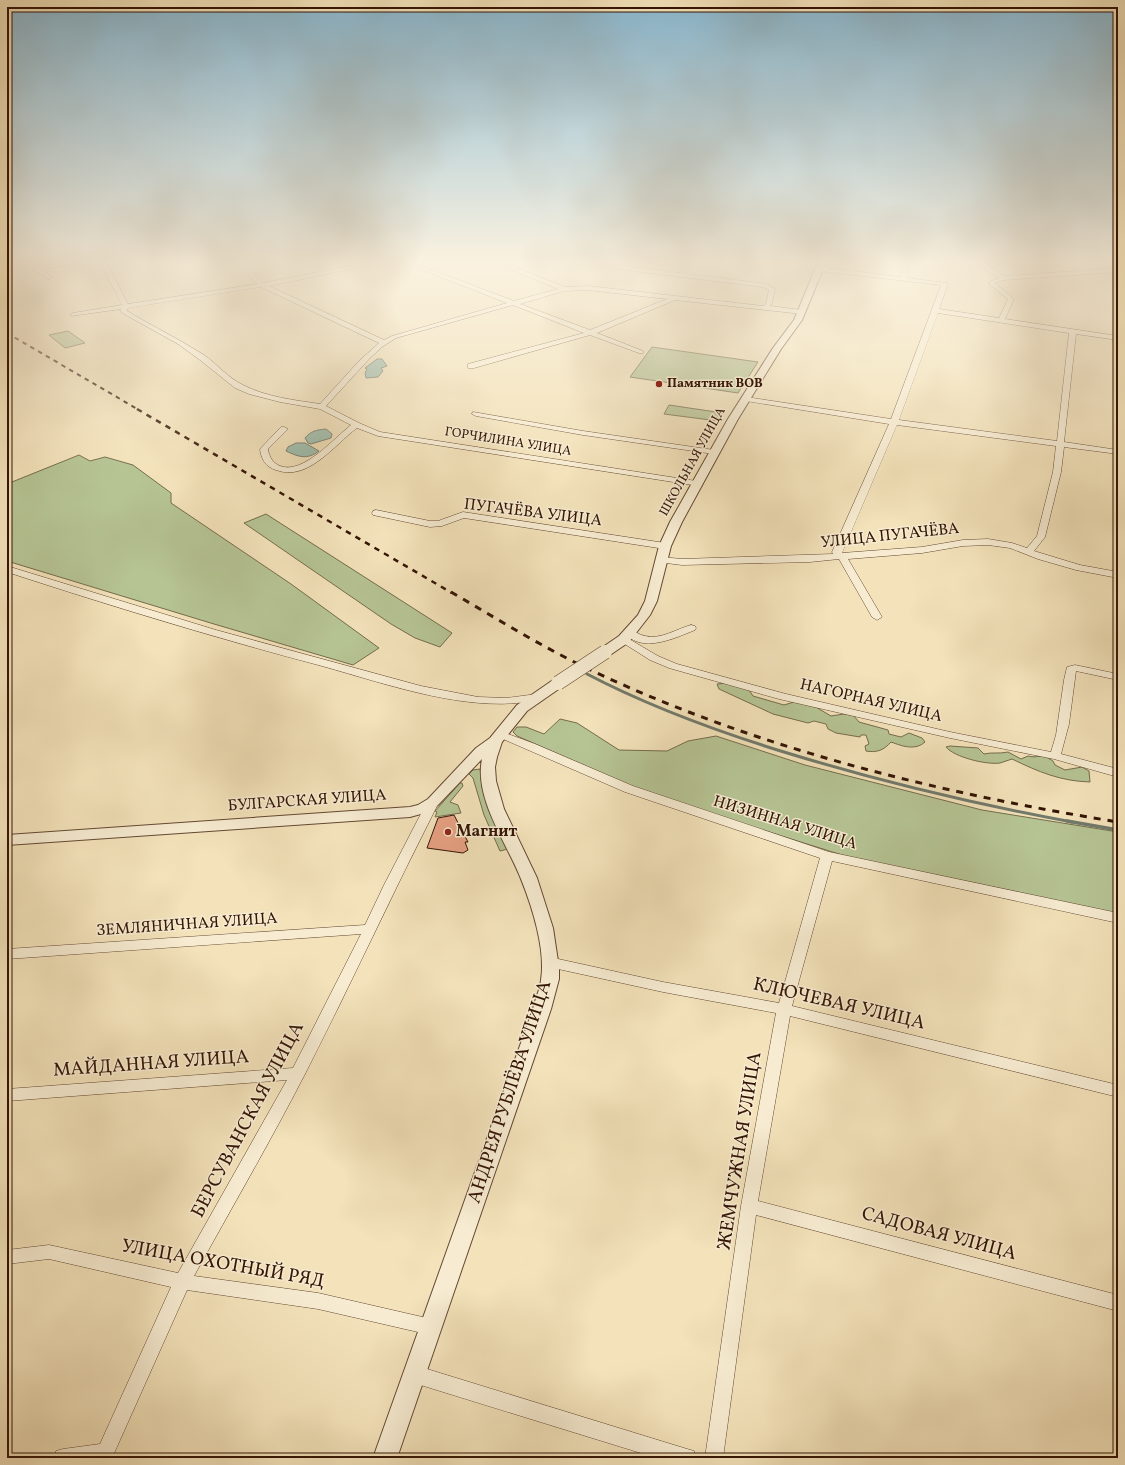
<svg xmlns="http://www.w3.org/2000/svg" width="1125" height="1465" viewBox="0 0 1125 1465" font-family="Vollkorn,serif">
  <style>
    .green { fill: #b6c494; stroke: #756c4c }
    .water { fill: #9bbeaf; stroke: #727a6b }
    .lines { fill: none; stroke-linecap: round; stroke-linejoin: round }
    .stream-far1 { stroke: #727a6b; stroke-width: 3 }
    .stream { stroke: #727a6b; stroke-width: 3.5 }
    .building { fill: #e8a284; stroke: #341405 }
    .minor-casing { stroke: #644832; stroke-width: 1 }
    .tertiary-casing { stroke: #644832; stroke-width: 2 }
    .minor { fill: #f7ecd2; fill-rule: evenodd }
    .tertiary { fill: #f7ecd2; fill-rule: evenodd }
    .rail-far3 { stroke: #341405; stroke-width: 2; stroke-dasharray: 4.5 4.5; stroke-linecap: butt }
    .rail-far2 { stroke: #341405; stroke-width: 2.5; stroke-dasharray: 5.5 5.5; stroke-linecap: butt }
    .rail-far1 { stroke: #341405; stroke-width: 3; stroke-dasharray: 7 7; stroke-linecap: butt }
    .rail { stroke: #341405; stroke-width: 3.5; stroke-dasharray: 8 8; stroke-linecap: butt }
    .tertiary-bridge-casing { stroke: #644832; stroke-width: 15; stroke-linecap: butt }
    .tertiary-bridge { stroke: #f7ecd2; stroke-width: 14 }
    .poi-dot { fill: #8f2418; stroke: #f7ecd2; stroke-width: 1.5 }
    .labels { text-anchor: middle; dominant-baseline: central; stroke-width: 3; stroke-linejoin: round; paint-order: stroke }
    .far-poi-label { font-size: 13px; font-weight: bold; fill: #341405; stroke: #f7ecd2; text-anchor: start }
    .far-street-label { font-size: 13px; fill: #341405; stroke: #f7ecd2 }
    .street-label { font-size: 16px; fill: #341405; stroke: #f7ecd2 }
    .poi-label { font-size: 16px; font-weight: bold; fill: #341405; stroke: #f7ecd2; text-anchor: start }
    .near-street-label { font-size: 19px; fill: #341405; stroke: #f7ecd2 }
  </style>
  <rect width="100%" height="100%" fill="#f3e2ba"/>
  <filter id="stains"><feTurbulence type="fractalNoise" baseFrequency=".005" numOctaves="4"/><feColorMatrix values="0 0 0 0 .2 0 0 0 0 .09 0 0 0 0 .02 0 0 0 .5 -.17"/></filter>
  <radialGradient id="worn" r=".72"><stop offset=".6" stop-color="#630" stop-opacity="0"/><stop offset="1" stop-color="#630" stop-opacity=".3"/></radialGradient>
  <g class="green">
    <polygon points="68,331 85,343 65,348 49,335"/>
    <polygon points="652,347 758,362 738,393 630,377"/>
    <polygon points="669,405 723,413 718,421 664,414"/>
    <polygon points="79,455 90,461 105,457 133,465 171,493 171,503 291,584 379,648 353,665 214,624 7,561 7,484"/>
    <polygon points="266,514 452,633 440,647 415,638 391,624 244,523"/>
    <path d="M 728,683 L 749,690 L 753,696 L 784,705 L 794,702 L 814,706 L 831,716 L 844,714 L 853,715 L 859,722 L 888,730 L 889,734 L 901,737 L 909,733 L 922,738 L 925,742 C 915,751 902,746 891,742 C 884,750 877,753 866,751 L 865,746 L 869,744 L 866,735 L 861,735 L 860,737 L 836,733 L 828,729 L 826,724 L 814,721 L 808,723 L 773,714 L 719,689 L 717,684 Z"/>
    <polygon points="560,719 577,723 619,750 667,751 688,741 716,736 805,765 982,810 1118,832 1118,917 855,859 657,797 517,736 513,732 517,727 526,727 544,734"/>
    <path d="M 950,746 L 978,748 L 984,754 C 992,752 999,754 1008,752 L 1021,759 L 1028,756 C 1040,759 1040,752 1053,761 L 1055,765 L 1065,770 L 1082,767 L 1089,771 L 1090,782 C 1060,781 1039,772 1012,759 C 1008,760 1004,762 1000,763 C 986,765 954,757 946,747 Z"/>
    <polygon points="480,769 485,796 508,849 500,851 484,815 473,778 469,774 473,770"/>
    <polygon points="460,783 462,783 463,786 450,802 458,805 461,813 435,817 437,812 435,811"/>
  </g>
  <g class="water">
    <polygon points="377,359 382,359 387,366 381,368 383,371 378,377 366,378 365,373 367,369 365,368"/>
    <path d="M 326,429 L 332,434 L 331,438 L 311,444 L 308,443 L 305,438 C 311,431 316,430 326,429 Z"/>
    <path d="M 296,443 L 305,443 L 319,451 C 307,460 299,457 286,451 L 288,447 Z"/>
  </g>
  <g class="lines">
    <path class="stream-far1" d="M 587,674 C 650,707 716,731 784,752 C 878,781 975,804 1072,822"/>
    <polyline class="stream" points="1067,821 1118,830"/>
  </g>
  <polygon class="building" points="454,815 468,842 465,842 468,850 463,853 427,848 438,818"/>
  <g class="lines">
    <defs>
      <g id="minor">
        <polygon points="21,262 29,262 37,267 65,262 81,262 41,270 51,276 52,277 49,279"/>
        <path d="M 100,262 L 106,262 L 128,304 L 257,284 L 237,262 L 244,262 L 263,283 L 370,262 L 384,262 L 269,286 L 384,340 L 392,336 L 507,303 L 402,262 L 411,262 L 514,301 L 558,289 L 493,262 L 502,262 L 565,287 L 588,286 L 763,306 L 766,303 L 769,290 L 763,287 L 625,270 L 600,262 L 611,262 L 625,266 L 767,284 L 775,289 L 772,303 L 770,306 L 802,310 L 805,312 L 802,314 L 675,300 L 597,333 L 643,351 L 643,353 L 639,353 L 590,335 L 474,368 L 468,368 L 468,364 L 584,333 L 513,305 L 396,338 L 382,347 L 370,358 L 326,406 L 359,423 L 380,432 L 696,481 L 700,484 L 699,486 L 378,436 L 357,428 C 334,445 308,482 276,470 C 266,467 261,459 260,449 L 281,427 L 284,427 L 288,429 L 268,449 C 269,457 273,463 280,466 C 303,475 334,438 351,425 L 320,409 L 280,402 L 249,394 L 235,388 L 200,360 L 178,344 L 124,314 L 120,311 L 121,309 L 71,316 L 70,315 L 73,313 L 122,305 ZM 261,287 L 379,343 L 359,361 L 320,404 C 294,400 266,397 243,385 C 228,378 217,364 204,355 C 179,339 152,326 127,311 L 128,308 ZM 588,290 L 667,299 L 590,330 L 520,304 L 564,291 Z"/>
        <path d="M 904,262 L 910,262 L 907,278 L 947,283 L 948,284 L 939,309 L 999,318 L 1008,299 L 988,283 L 998,278 L 975,262 L 983,262 L 1004,276 L 1118,268 L 1118,272 L 1004,280 L 995,283 L 1014,299 L 1005,319 L 1118,336 L 1118,340 L 1076,334 L 1064,442 L 1118,450 L 1118,454 L 1064,447 L 1061,472 L 1045,537 L 1034,551 L 1080,565 L 1118,572 L 1118,578 L 1076,570 L 1038,559 L 1010,548 L 988,545 L 963,546 L 922,553 L 848,559 L 882,617 L 877,620 L 872,617 L 839,559 L 810,562 L 682,565 L 658,562 L 656,560 L 661,557 L 682,559 L 833,554 L 832,552 L 889,424 L 746,401 L 742,399 L 746,397 L 891,419 L 941,285 L 819,271 L 816,269 L 819,267 L 901,277 ZM 938,313 L 1069,333 L 1057,441 L 899,420 ZM 897,425 L 1056,446 L 1053,472 L 1037,536 L 1027,548 L 1012,543 L 988,539 L 963,540 L 922,547 L 842,553 Z"/>
        <polygon points="473,412 583,431 714,450 718,452 714,454 583,435 476,416 472,414"/>
        <polygon points="376,510 430,521 438,521 463,512 665,543 670,546 665,549 464,518 442,526 430,527 373,515 372,513 373,511"/>
        <path d="M 7,566 L 216,630 L 421,686 L 478,697 L 507,698 L 537,694 L 542,697 L 541,699 C 475,716 387,684 322,666 C 216,638 111,606 7,572 Z"/>
        <path d="M 691,625 L 695,626 L 696,628 L 695,630 C 675,638 642,654 625,633 L 630,630 C 635,631 639,635 645,636 C 661,640 676,629 691,625 Z"/>
        <polygon points="624,636 658,656 677,664 786,694 950,732 1051,752 1056,735 1064,680 1067,667 1075,665 1118,674 1118,680 1076,671 1069,724 1061,754 1118,769 1118,777 1054,759 950,738 779,699 669,668 650,660 620,641 619,639"/>
        <polygon points="500,731 535,744 633,786 829,852 1118,913 1118,923 832,861 792,1006 1118,1085 1118,1097 790,1016 758,1201 1118,1295 1118,1311 756,1215 723,1458 705,1458 741,1206 776,1013 663,992 549,967 544,965 542,962 544,959 549,957 663,982 779,1003 820,858 625,792 496,736 494,734 496,732"/>
        <path d="M 433,798 L 437,799 L 439,802 C 393,892 351,984 305,1074 C 270,1142 231,1209 194,1276 L 318,1293 L 431,1319 L 437,1321 L 440,1327 L 437,1333 L 431,1335 L 318,1309 L 187,1290 L 112,1458 L 54,1458 L 56,1451 L 63,1449 L 100,1444 L 171,1287 L 49,1259 L 7,1264 L 7,1250 L 49,1245 L 178,1273 L 287,1080 L 7,1101 L 7,1089 L 293,1068 L 361,934 L 7,959 L 7,949 L 365,925 L 384,885 L 427,802 L 429,799 Z"/>
        <polygon points="414,1365 687,1449 694,1451 696,1458 657,1458 414,1383 408,1380 405,1374 408,1368"/>
      </g>
      <g id="tertiary">
        <polygon points="818,262 826,262 802,320 781,349 738,419 682,522 671,546 657,601 650,615 629,642 610,655 600,655 599,652 600,649 619,636 638,615 645,601 659,546 670,522 728,419 773,348 794,320"/>
        <path d="M 558,679 L 563,680 L 565,683 L 563,686 L 527,711 L 502,742 L 497,757 L 495,767 L 496,781 L 504,809 L 537,878 L 553,928 L 559,968 L 559,979 L 551,1009 L 397,1458 L 373,1458 L 533,1009 C 535,999 540,990 541,980 C 546,950 532,906 521,879 C 507,843 474,799 482,759 L 438,805 L 428,812 L 410,817 L 7,845 L 7,835 L 410,807 L 418,805 L 428,799 L 476,748 L 490,738 L 517,705 L 553,680 Z"/>
      </g>
    </defs>
    <use href="#minor" class="minor-casing"/>
    <use href="#tertiary" class="tertiary-casing"/>
    <use href="#minor" class="minor"/>
    <use href="#tertiary" class="tertiary"/>
    <polyline class="rail-far3" points="7,333 139,410"/>
    <polyline class="rail-far2" points="137,409 452,593"/>
    <path class="rail-far1" d="M 451,592 C 499,620 547,650 597,673 C 762,750 939,793 1118,822"/>
    <polyline class="rail" points="1113,821 1118,822"/>
    <defs>
      <polyline id="tertiary-bridge" points="558,683 605,652"/>
    </defs>
    <use href="#tertiary-bridge" class="tertiary-bridge-casing"/>
    <use href="#tertiary-bridge" class="tertiary-bridge"/>
  </g>
  <linearGradient id="sky" x2="0" y2="1"><stop stop-color="#89b8d1"/><stop offset="0.56" stop-color="#faf2e0"/><stop offset="1" stop-color="#faf2e0" stop-opacity="0"/></linearGradient>
  <rect width="1125" height="467" fill="url(#sky)"/>
  <g class="poi-dot">
    <circle cx="659" cy="384" r="4"/>
    <circle cx="448" cy="832" r="4"/>
  </g>
  <g class="labels">
    <g class="far-poi-label">
      <text x="667" y="384">Памятник ВОВ</text>
    </g>
    <g class="far-street-label">
      <text transform="translate(508 442) rotate(9)">ГОРЧИЛИНА УЛИЦА</text>
      <text transform="translate(693 462) rotate(-61)">ШКОЛЬНАЯ УЛИЦА</text>
    </g>
    <g class="street-label">
      <text transform="translate(533 513) rotate(7)">ПУГАЧЁВА УЛИЦА</text>
      <text transform="translate(890 536) rotate(-6)">УЛИЦА ПУГАЧЁВА</text>
      <text transform="translate(871 701) rotate(13)">НАГОРНАЯ УЛИЦА</text>
      <text transform="translate(307 801) rotate(-4)">БУЛГАРСКАЯ УЛИЦА</text>
      <text transform="translate(785 823) rotate(17)">НИЗИННАЯ УЛИЦА</text>
      <text transform="translate(187 925) rotate(-4)">ЗЕМЛЯНИЧНАЯ УЛИЦА</text>
    </g>
    <g class="poi-label">
      <text x="456" y="832">Магнит</text>
    </g>
    <g class="near-street-label">
      <text transform="translate(839 1004) rotate(13)">КЛЮЧЕВАЯ УЛИЦА</text>
      <text transform="translate(151 1064) rotate(-4)">МАЙДАННАЯ УЛИЦА</text>
      <text transform="translate(510 1092) rotate(-72)">АНДРЕЯ РУБЛЁВА УЛИЦА</text>
      <text transform="translate(248 1120) rotate(-62)">БЕРСУВАНСКАЯ УЛИЦА</text>
      <text transform="translate(740 1151) rotate(-81)">ЖЕМЧУЖНАЯ УЛИЦА</text>
      <text transform="translate(939 1234) rotate(15)">САДОВАЯ УЛИЦА</text>
      <text transform="translate(223 1264) rotate(10)">УЛИЦА ОХОТНЫЙ РЯД</text>
    </g>
  </g>
  <rect width="1125" height="1465" fill="none" stroke="#f3e2ba" stroke-width="24"/>
  <rect x="8" y="8" width="1109" height="1449" fill="none" stroke="#341405" stroke-width="2"/>
  <rect x="12" y="12" width="1101" height="1441" fill="none" stroke="#341405"/>
  <rect width="100%" height="100%" filter="url(#stains)"/>
  <rect width="100%" height="100%" fill="url(#worn)"/>
</svg>
